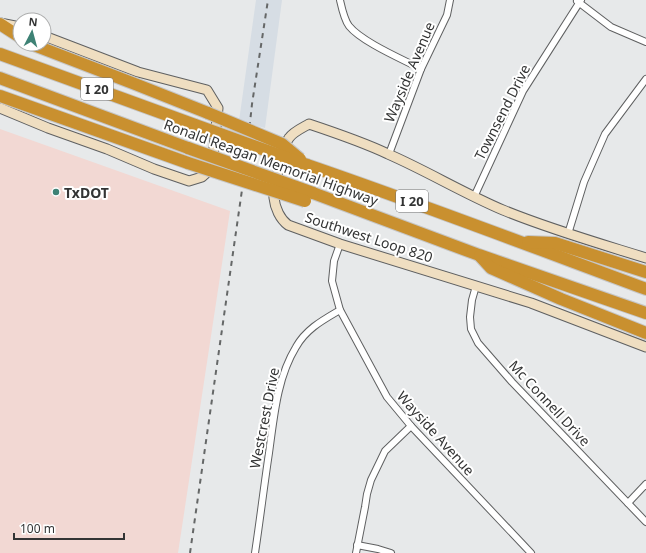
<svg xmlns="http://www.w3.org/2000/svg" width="646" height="553" viewBox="0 0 646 553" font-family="'Noto Sans',sans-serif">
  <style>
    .commercial { fill: #f2d8d3 }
    .built { fill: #d6dde4 }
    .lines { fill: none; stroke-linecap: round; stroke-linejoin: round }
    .street-casing { stroke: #5f6061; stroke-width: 8 }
    .secondary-casing { stroke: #5f6061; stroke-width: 11 }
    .highway-casing { stroke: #c6c6c6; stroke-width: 14 }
    .street { stroke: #fff; stroke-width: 6 }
    .secondary { stroke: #efdec1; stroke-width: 9 }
    .highway { stroke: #c9902f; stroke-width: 12 }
    .rail { stroke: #656767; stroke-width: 2; stroke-dasharray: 5 5; stroke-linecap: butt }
    .highway-bridge-casing { stroke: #c6c6c6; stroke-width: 14; stroke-linecap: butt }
    .highway-bridge { stroke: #c9902f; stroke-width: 12 }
    .poi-dot { fill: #3e8275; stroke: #fff; stroke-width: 1.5 }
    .labels { text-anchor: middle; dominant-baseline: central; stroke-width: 4; stroke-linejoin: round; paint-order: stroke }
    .shield { fill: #fff; stroke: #707171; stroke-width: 1 }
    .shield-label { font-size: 13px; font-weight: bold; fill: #333434 }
    .street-label { font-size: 14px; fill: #333434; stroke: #fff }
    .poi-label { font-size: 14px; font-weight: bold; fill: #333434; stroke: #fff; text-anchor: start }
  </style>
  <rect width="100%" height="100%" fill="#e7e9ea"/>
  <polygon class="commercial" points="0,129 230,211 178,553 0,553"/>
  <polygon class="built" points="256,0 282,0 265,128 239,121"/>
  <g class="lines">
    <defs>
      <g id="street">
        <path d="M 340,0 C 342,9 344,19 349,26 C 362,42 402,59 421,69"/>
        <polyline points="577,1 611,27 646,42"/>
        <polyline points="389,154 421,69 447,15 450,0"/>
        <polyline points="474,197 523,91 581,0"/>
        <polyline points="568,234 584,182 605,134 646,79"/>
        <polyline points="340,244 334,261 332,281 340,310 387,397 411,426 531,553"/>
        <polyline points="476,286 472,300 470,317 471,329 478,343 512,382 646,522"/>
        <polyline points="628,503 646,484"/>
        <polyline points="357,545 378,549 391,553"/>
        <path d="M 255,553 C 260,520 264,486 269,453 C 274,417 277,378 296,347 C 306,329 323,320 340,310"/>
        <polyline points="356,553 365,507 367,494 371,480 385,451 411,426"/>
      </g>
      <g id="secondary">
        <polyline points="0,23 20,27"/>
        <polyline points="0,108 48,128 107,149 154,169 189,181 202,177 212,168 218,108 207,90 138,72 44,36"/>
        <path d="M 646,258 C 598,243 549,229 503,210 C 463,193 427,171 388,154 C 363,142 336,133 309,124 C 302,128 293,132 289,138 C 283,146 273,189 274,198 C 275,208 280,219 288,225 L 340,244 L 531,303 L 646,347"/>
      </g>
      <g id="highway">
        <polyline points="0,24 20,37"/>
        <polyline points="31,44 135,84 208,113"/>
        <polyline points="0,54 195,125"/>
        <polyline points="0,78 188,148"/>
        <polyline points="0,96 188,163"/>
        <path d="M 307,165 C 421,204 533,247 646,289"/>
        <polyline points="313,193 479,255 646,313"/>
        <polyline points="528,242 555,243 646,272"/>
        <polyline points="480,256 491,268 561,299 646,333"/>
      </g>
    </defs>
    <use href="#street" class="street-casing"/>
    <use href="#secondary" class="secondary-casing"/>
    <use href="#highway" class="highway-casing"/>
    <use href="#street" class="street"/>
    <use href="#secondary" class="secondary"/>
    <use href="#highway" class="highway"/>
    <polyline class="rail" points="190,553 245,169 252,104 268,0"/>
    <defs>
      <g id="highway-bridge">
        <polyline points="208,113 282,144 300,159"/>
        <polyline points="195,125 307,165"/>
        <polyline points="188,148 313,193"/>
        <polyline points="188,163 305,201"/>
      </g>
    </defs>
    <use href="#highway-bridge" class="highway-bridge-casing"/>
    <use href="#highway-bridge" class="highway-bridge"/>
  </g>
  <circle class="poi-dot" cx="56" cy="192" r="4"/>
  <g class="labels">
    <g class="shield">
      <rect x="81" y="78" width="32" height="22" rx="3"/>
      <rect x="396" y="190" width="32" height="22" rx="3"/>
    </g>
    <g class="shield-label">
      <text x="97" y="89">I 20</text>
      <text x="412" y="201">I 20</text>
    </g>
    <g class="street-label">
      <text transform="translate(409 72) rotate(-67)">Wayside Avenue</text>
      <text transform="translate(502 112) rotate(-63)">Townsend Drive</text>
      <text transform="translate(271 162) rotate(20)">Ronald Reagan Memorial Highway</text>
      <text transform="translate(369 237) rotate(18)">Southwest Loop 820</text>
      <text transform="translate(550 403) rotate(47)">Mc Connell Drive</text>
      <text transform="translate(264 418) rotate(-79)">Westcrest Drive</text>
      <text transform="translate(436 433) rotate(48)">Wayside Avenue</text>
    </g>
    <g class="poi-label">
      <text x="64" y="192">TxDOT</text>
    </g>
  </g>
  <g transform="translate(32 32) rotate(6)"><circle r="19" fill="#ffffff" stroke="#adaeae"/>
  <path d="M0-3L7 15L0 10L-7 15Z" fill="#3e8275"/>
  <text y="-6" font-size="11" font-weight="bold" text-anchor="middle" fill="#333434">N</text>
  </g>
  <path d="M14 533v6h110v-6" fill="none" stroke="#333434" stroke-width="2"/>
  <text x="20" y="533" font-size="12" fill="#333434" stroke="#ffffff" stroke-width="3" paint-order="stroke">100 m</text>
</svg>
